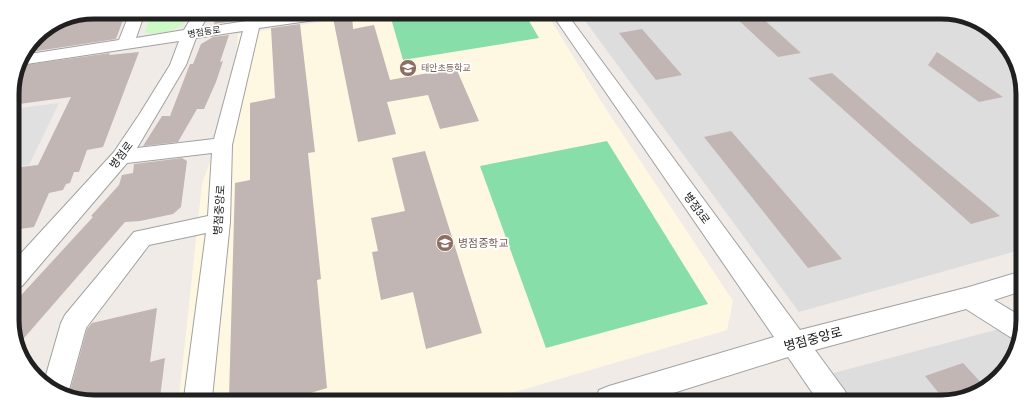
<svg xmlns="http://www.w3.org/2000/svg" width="1035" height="414" viewBox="0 0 1035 414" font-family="'Archivo Narrow','Noto Sans KR',sans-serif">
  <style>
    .residential { fill: #deddde }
    .education { fill: #fef8e2 }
    .park { fill: #cdf9c6 }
    .pitch { fill: #87dea9 }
    .parking { fill: #e0e0e0 }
    .building { fill: #c1b6b3 }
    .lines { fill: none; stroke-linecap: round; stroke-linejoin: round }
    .minor-casing { stroke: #a1a1a1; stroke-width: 2 }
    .minor { fill: #fff; fill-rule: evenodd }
    .labels { text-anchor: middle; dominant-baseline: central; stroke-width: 3.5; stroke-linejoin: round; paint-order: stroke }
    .far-street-label { font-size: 9px; fill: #202020; stroke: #fff }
    .far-education-label { font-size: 9px; fill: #785e54; stroke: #fff; text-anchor: start }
    .street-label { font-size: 11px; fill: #202020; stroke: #fff }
    .education-label { font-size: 11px; fill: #785e54; stroke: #fff; text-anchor: start }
    .near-street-label { font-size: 13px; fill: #202020; stroke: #fff }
    .rim { fill: none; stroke: #202020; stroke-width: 5 }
  </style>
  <rect width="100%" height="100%" fill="#f1ebe7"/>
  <g class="residential">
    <polygon points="580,14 967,16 1003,40 1022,83 1020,250 799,312"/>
    <polygon points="999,329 1019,341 1019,346 991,385 946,402 845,401 826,375"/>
  </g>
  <polygon class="education" points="385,13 547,14 604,106 733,301 727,330 487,400 179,398 202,184 232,102 238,34"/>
  <path class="park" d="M 151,12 L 192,12 C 189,16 187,20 184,23 C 175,32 156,36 145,32 Z"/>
  <g class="pitch">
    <polygon points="402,14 525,14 539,38 403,60 390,15"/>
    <polygon points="607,141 708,304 546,348 480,166"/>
  </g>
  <polygon class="parking" points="59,103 29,165 13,167 12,109"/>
  <g class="building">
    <polygon points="216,13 237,13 234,21 214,24"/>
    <polygon points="337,13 352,13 353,29 374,25 390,80 456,68 479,121 440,129 428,95 387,102 396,134 358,142 333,18"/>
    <polygon points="125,15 116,39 24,53 40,33 55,23"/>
    <polygon points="733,15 759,15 801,53 778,57"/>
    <polygon points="300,24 315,152 308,153 321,279 317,280 327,388 291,399 229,398 235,183 250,180 250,103 275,98 271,28"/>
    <polygon points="642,29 682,75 656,80 619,33"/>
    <polygon points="229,35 220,62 223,61 216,82 204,109 197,109 178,142 143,146 162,116 170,116 190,64 193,64 201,44 213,37"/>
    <polygon points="139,52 103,147 87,150 79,172 74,172 70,183 66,184 63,190 49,193 34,227 13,230 13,168 38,165 71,97 12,105 12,89 18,66 110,53 109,55"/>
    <polygon points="937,52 1003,97 979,102 928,65"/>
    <polygon points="832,73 911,142 1000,216 971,224 808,78"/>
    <polygon points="731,131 842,259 808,268 704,137"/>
    <polygon points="425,151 482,333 426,349 413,292 381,300 372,252 378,251 371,218 405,211 392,158"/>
    <polygon points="182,158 187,161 181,207 173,214 140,221 125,222 18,345 14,336 13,304 93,217 91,216 119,185 122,175 133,173 134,164"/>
    <polygon points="157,308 150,362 165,358 160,398 68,398 87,329 92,323"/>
    <polygon points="963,363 985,387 946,402 925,376"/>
  </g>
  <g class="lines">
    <defs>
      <g id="minor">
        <path d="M 130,12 L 145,12 L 136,38 L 184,30 L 194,13 L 209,13 L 201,28 L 299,13 L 336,13 L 334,16 L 329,18 L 259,28 L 232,145 L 230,222 L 212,398 L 184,398 L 206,233 L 149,245 L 86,328 L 67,397 L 44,382 L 61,323 L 65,315 L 134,232 L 208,216 L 212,153 L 127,163 L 22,286 L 13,289 L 13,262 L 114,152 L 139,115 L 170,65 L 179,41 L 20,65 L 19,65 L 23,55 L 119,40 ZM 243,31 L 214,139 L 137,148 L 186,65 L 196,38 Z"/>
        <polygon points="552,14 567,14 800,330 969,287 1019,272 1019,292 994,300 1019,315 1019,340 1010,337 966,309 815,350 845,391 849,401 818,401 788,357 651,400 595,400 599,390 609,386 774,337"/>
      </g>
    </defs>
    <use href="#minor" class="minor-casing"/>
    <use href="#minor" class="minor"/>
  </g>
  <defs>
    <symbol id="school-disc" viewBox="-11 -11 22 22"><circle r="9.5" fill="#8d6e63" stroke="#fff"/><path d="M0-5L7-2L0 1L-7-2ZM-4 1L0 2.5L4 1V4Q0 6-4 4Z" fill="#fff"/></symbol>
  </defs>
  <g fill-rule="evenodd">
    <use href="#school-disc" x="398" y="58" width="20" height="20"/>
    <use href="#school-disc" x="435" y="233" width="20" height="20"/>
  </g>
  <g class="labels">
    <g class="far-street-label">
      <text transform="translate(204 32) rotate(-9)">병점동로</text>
    </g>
    <g class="far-education-label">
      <text x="421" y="68">태안초등학교</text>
    </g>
    <g class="street-label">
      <text transform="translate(121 155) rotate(-53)">병점로</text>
      <text transform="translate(697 208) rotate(54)">병점3로</text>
      <text transform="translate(219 210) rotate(-86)">병점중앙로</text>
    </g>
    <g class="education-label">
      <text x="458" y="243">병점중학교</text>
    </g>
    <g class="near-street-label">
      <text transform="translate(813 339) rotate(-15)">병점중앙로</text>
    </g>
  </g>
  <path d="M0 0H1035V414H0ZM94 19H941A75 75 0 0 1 1016 94V320A75 75 0 0 1 941 395H94A75 75 0 0 1 19 320V94A75 75 0 0 1 94 19Z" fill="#fff" fill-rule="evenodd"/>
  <path class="rim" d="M94 19H941A75 75 0 0 1 1016 94V320A75 75 0 0 1 941 395H94A75 75 0 0 1 19 320V94A75 75 0 0 1 94 19Z"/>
</svg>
